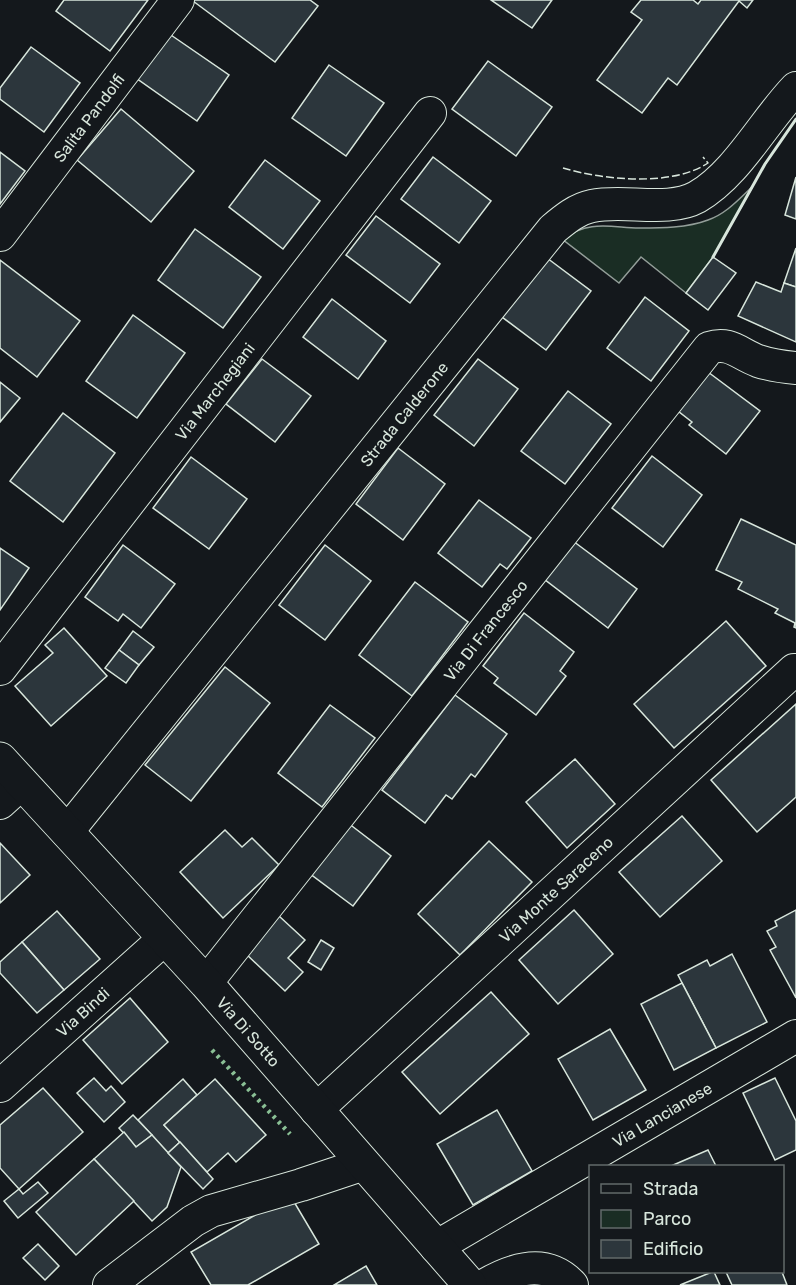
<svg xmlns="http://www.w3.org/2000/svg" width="796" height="1285" viewBox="0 0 796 1285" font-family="Rubik,sans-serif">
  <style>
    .green { fill: #1a2d24; stroke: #939e99; stroke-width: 1.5 }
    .building { fill: #2c363c; stroke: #d8e6dc; stroke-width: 1.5 }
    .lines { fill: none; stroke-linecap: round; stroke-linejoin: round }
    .minor-casing { stroke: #d8e6dc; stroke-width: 34 }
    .tertiary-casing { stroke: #d8e6dc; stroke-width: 35 }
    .minor { stroke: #14181c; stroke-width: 32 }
    .tertiary { stroke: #14181c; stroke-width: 33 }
    .hedge { stroke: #8ac095; stroke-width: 4.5; stroke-dasharray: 3 4.5; stroke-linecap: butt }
    .fence { stroke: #d8e6dc; stroke-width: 1.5; stroke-dasharray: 8 3; stroke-linecap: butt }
    .wall { stroke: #d8e6dc; stroke-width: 3 }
    .labels { text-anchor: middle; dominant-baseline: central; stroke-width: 4.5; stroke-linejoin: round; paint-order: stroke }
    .street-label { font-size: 16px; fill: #d8e6dc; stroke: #14181c }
  </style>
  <rect width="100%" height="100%" fill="#14181c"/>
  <path class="green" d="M 753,186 L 713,257 L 686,293 L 641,257 L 619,283 L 562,239 C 590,220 608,227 639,228 C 661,228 687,228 708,220 C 726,214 739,199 753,186 Z"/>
  <g class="building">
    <polygon points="64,0 148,0 110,51 56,11"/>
    <polygon points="194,0 310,0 318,6 275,62 193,1"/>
    <polygon points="491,0 552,0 532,28"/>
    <polygon points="641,0 693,0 698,4 701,0 753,0 747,8 739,1 677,85 668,78 642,113 597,80 642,20 631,12"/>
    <polygon points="168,33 229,75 197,121 136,78"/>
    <polygon points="31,47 80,83 44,132 0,99 0,88"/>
    <polygon points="488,61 552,107 516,156 452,109"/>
    <polygon points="329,65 384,103 346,156 292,118"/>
    <polygon points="121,109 194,171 151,222 77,160"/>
    <polygon points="0,152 25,171 0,204"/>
    <polygon points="433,157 491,201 459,243 401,199"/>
    <polygon points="265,160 320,201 283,249 229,207"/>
    <polygon points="796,177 796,219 785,215"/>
    <polygon points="376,216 440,264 410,303 346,255"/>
    <polygon points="195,229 261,277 223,328 158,280"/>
    <polygon points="796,248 796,287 784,283"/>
    <polygon points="713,257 736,273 708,310 686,293"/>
    <polygon points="547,258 591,291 546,350 502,317"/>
    <polygon points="0,260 80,321 37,377 0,348"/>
    <polygon points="756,282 781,292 784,283 796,287 796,342 738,316"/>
    <polygon points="645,297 689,331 651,381 607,348"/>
    <polygon points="332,299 386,341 358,379 303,337"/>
    <polygon points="133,315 185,353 137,418 86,381"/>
    <polygon points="262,359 311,396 275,442 226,404"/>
    <polygon points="478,359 518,389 474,446 434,415"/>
    <polygon points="708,372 760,411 726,454 689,425 692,422 678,411"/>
    <polygon points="0,382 20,398 0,422"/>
    <polygon points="568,391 611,424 565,484 521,451"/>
    <polygon points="63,413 115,453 63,522 10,481"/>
    <polygon points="398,448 445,484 403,540 356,504"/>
    <polygon points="652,456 702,495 663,547 612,508"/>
    <polygon points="191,457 247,499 209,549 153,508"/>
    <polygon points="479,500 531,538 507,569 500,564 482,587 438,553"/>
    <polygon points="741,519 796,545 796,628 794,627 795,623 775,613 778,609 738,589 742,582 716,570"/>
    <polygon points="573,541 637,589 608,628 544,579"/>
    <polygon points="123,545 175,584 141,628 123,614 118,621 85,597"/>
    <polygon points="325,545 371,581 325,640 279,605"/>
    <polygon points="0,548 29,568 0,610"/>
    <polygon points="415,582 468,622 412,696 359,655"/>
    <polygon points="524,613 574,652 560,671 566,676 536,715 494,683 498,678 483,666"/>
    <polygon points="726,621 766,666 674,748 634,704"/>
    <polygon points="64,628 107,676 51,726 15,686 53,653 45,645"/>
    <polygon points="133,631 154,647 139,665 119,650"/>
    <polygon points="119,650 139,665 126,683 105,668"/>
    <polygon points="225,667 270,703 191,801 145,765"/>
    <polygon points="455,695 507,734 475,777 471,774 452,799 446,795 425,823 382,790"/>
    <polygon points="796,704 796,797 757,832 711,780"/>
    <polygon points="330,705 375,738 322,807 278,773"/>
    <polygon points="575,759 615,804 567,848 526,802"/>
    <polygon points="682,816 722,861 660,917 619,872"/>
    <polygon points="348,823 391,856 353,906 309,873"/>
    <polygon points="225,830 242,847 252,838 279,865 223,918 180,872"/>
    <polygon points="489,841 532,882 460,955 418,914"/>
    <polygon points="0,843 30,875 0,903"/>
    <polygon points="574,910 613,954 558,1004 519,960"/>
    <polygon points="796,910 796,998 770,950 776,947 767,931 777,926 775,921"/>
    <polygon points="57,911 100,959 64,990 22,942"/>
    <polygon points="279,916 305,940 288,958 303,972 285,991 244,952"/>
    <polygon points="321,940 334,948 321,970 308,962"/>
    <polygon points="22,942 64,990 37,1013 0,973 0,962"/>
    <polygon points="732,954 767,1022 716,1048 678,975 707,960 710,966"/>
    <polygon points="682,983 716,1048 674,1070 641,1004"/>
    <polygon points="491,992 529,1034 440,1114 402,1072"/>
    <polygon points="130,998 168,1042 122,1084 83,1040"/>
    <polygon points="610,1029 646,1090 593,1120 558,1059"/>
    <polygon points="94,1078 106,1091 111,1086 125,1102 104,1122 77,1093"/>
    <polygon points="775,1078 796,1121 796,1150 775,1160 743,1093"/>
    <polygon points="183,1079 197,1095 164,1125 180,1142 168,1153 138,1120"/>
    <polygon points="215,1079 266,1135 236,1162 228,1153 207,1172 164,1125"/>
    <polygon points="43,1088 83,1132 19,1189 0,1168 0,1125"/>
    <polygon points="497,1110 532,1171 473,1205 437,1144"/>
    <polygon points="133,1115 152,1135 136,1147 119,1128"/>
    <polygon points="124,1132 136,1147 152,1135 181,1167 167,1207 152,1221 94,1159"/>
    <polygon points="180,1142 213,1179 203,1189 168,1153"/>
    <polygon points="708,1150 716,1166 671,1166"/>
    <polygon points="94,1159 134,1201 76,1255 36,1212"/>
    <polygon points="38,1182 48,1193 18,1218 4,1201 19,1189 23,1194"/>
    <polygon points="290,1195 319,1244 248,1285 211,1285 191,1252"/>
    <polygon points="38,1244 59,1266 45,1280 23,1258"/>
    <polygon points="366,1266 377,1285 334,1285"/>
    <polygon points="712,1272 714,1272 720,1285 680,1285"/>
    <polygon points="726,1272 782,1272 787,1285 732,1285"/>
  </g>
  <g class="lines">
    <defs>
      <g id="minor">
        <path id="s1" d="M 0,235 L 178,0"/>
        <path id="s2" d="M 0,669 L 430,113"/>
        <polyline points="0,803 22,783"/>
        <path id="s3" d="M 67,832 L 553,229 C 565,219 577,209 592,206 C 624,199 668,213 697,197 C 737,174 764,121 796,88"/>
        <path id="s4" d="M 206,983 L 709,348 C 730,341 739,354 758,361 C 770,365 783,367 796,368"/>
        <path id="s5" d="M 0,1086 L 164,939"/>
        <path id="s6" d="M 316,1110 L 794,670 L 796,670"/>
        <path id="s7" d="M 436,1247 L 796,1036"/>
        <polyline points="109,1285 193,1221 211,1211 301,1185 364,1164"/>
        <path d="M 485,1285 C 514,1268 546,1258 572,1285"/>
      </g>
      <g id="tertiary">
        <path id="s8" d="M 0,759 L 206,983 L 470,1285"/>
      </g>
    </defs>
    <use href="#minor" class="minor-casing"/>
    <use href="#tertiary" class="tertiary-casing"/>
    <use href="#minor" class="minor"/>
    <use href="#tertiary" class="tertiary"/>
    <polyline class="hedge" points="212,1050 290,1134"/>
    <path class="fence" d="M 563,168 C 603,180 672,187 708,163 L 703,157"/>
    <polyline class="wall" points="713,257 765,164 796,119"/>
  </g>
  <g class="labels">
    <g class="street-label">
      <text stroke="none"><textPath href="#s1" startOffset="147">Salita Pandolfi</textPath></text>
      <text stroke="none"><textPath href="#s2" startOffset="351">Via Marchegiani</textPath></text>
      <text stroke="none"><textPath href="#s3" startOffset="537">Strada Calderone</textPath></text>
      <text stroke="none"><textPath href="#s4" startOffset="450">Via Di Francesco</textPath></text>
      <text stroke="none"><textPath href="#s6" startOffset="326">Via Monte Saraceno</textPath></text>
      <text stroke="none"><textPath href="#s5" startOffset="111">Via Bindi</textPath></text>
      <text stroke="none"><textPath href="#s8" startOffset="369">Via Di Sotto</textPath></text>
      <text stroke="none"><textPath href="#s7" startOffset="262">Via Lancianese</textPath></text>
    </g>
  </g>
  <rect x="589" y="1165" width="195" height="108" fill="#14181c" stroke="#626a69" stroke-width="1.5"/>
  <rect x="601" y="1184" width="30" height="9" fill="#14181c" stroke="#626a69" stroke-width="1.5"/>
  <text x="643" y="1195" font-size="18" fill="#d8e6dc">Strada</text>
  <rect x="601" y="1210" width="30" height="18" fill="#1a2d24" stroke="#626a69" stroke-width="1.5"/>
  <text x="643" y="1225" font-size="18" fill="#d8e6dc">Parco</text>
  <rect x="601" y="1240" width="30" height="18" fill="#2c363c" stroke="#626a69" stroke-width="1.5"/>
  <text x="643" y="1255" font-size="18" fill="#d8e6dc">Edificio</text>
</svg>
